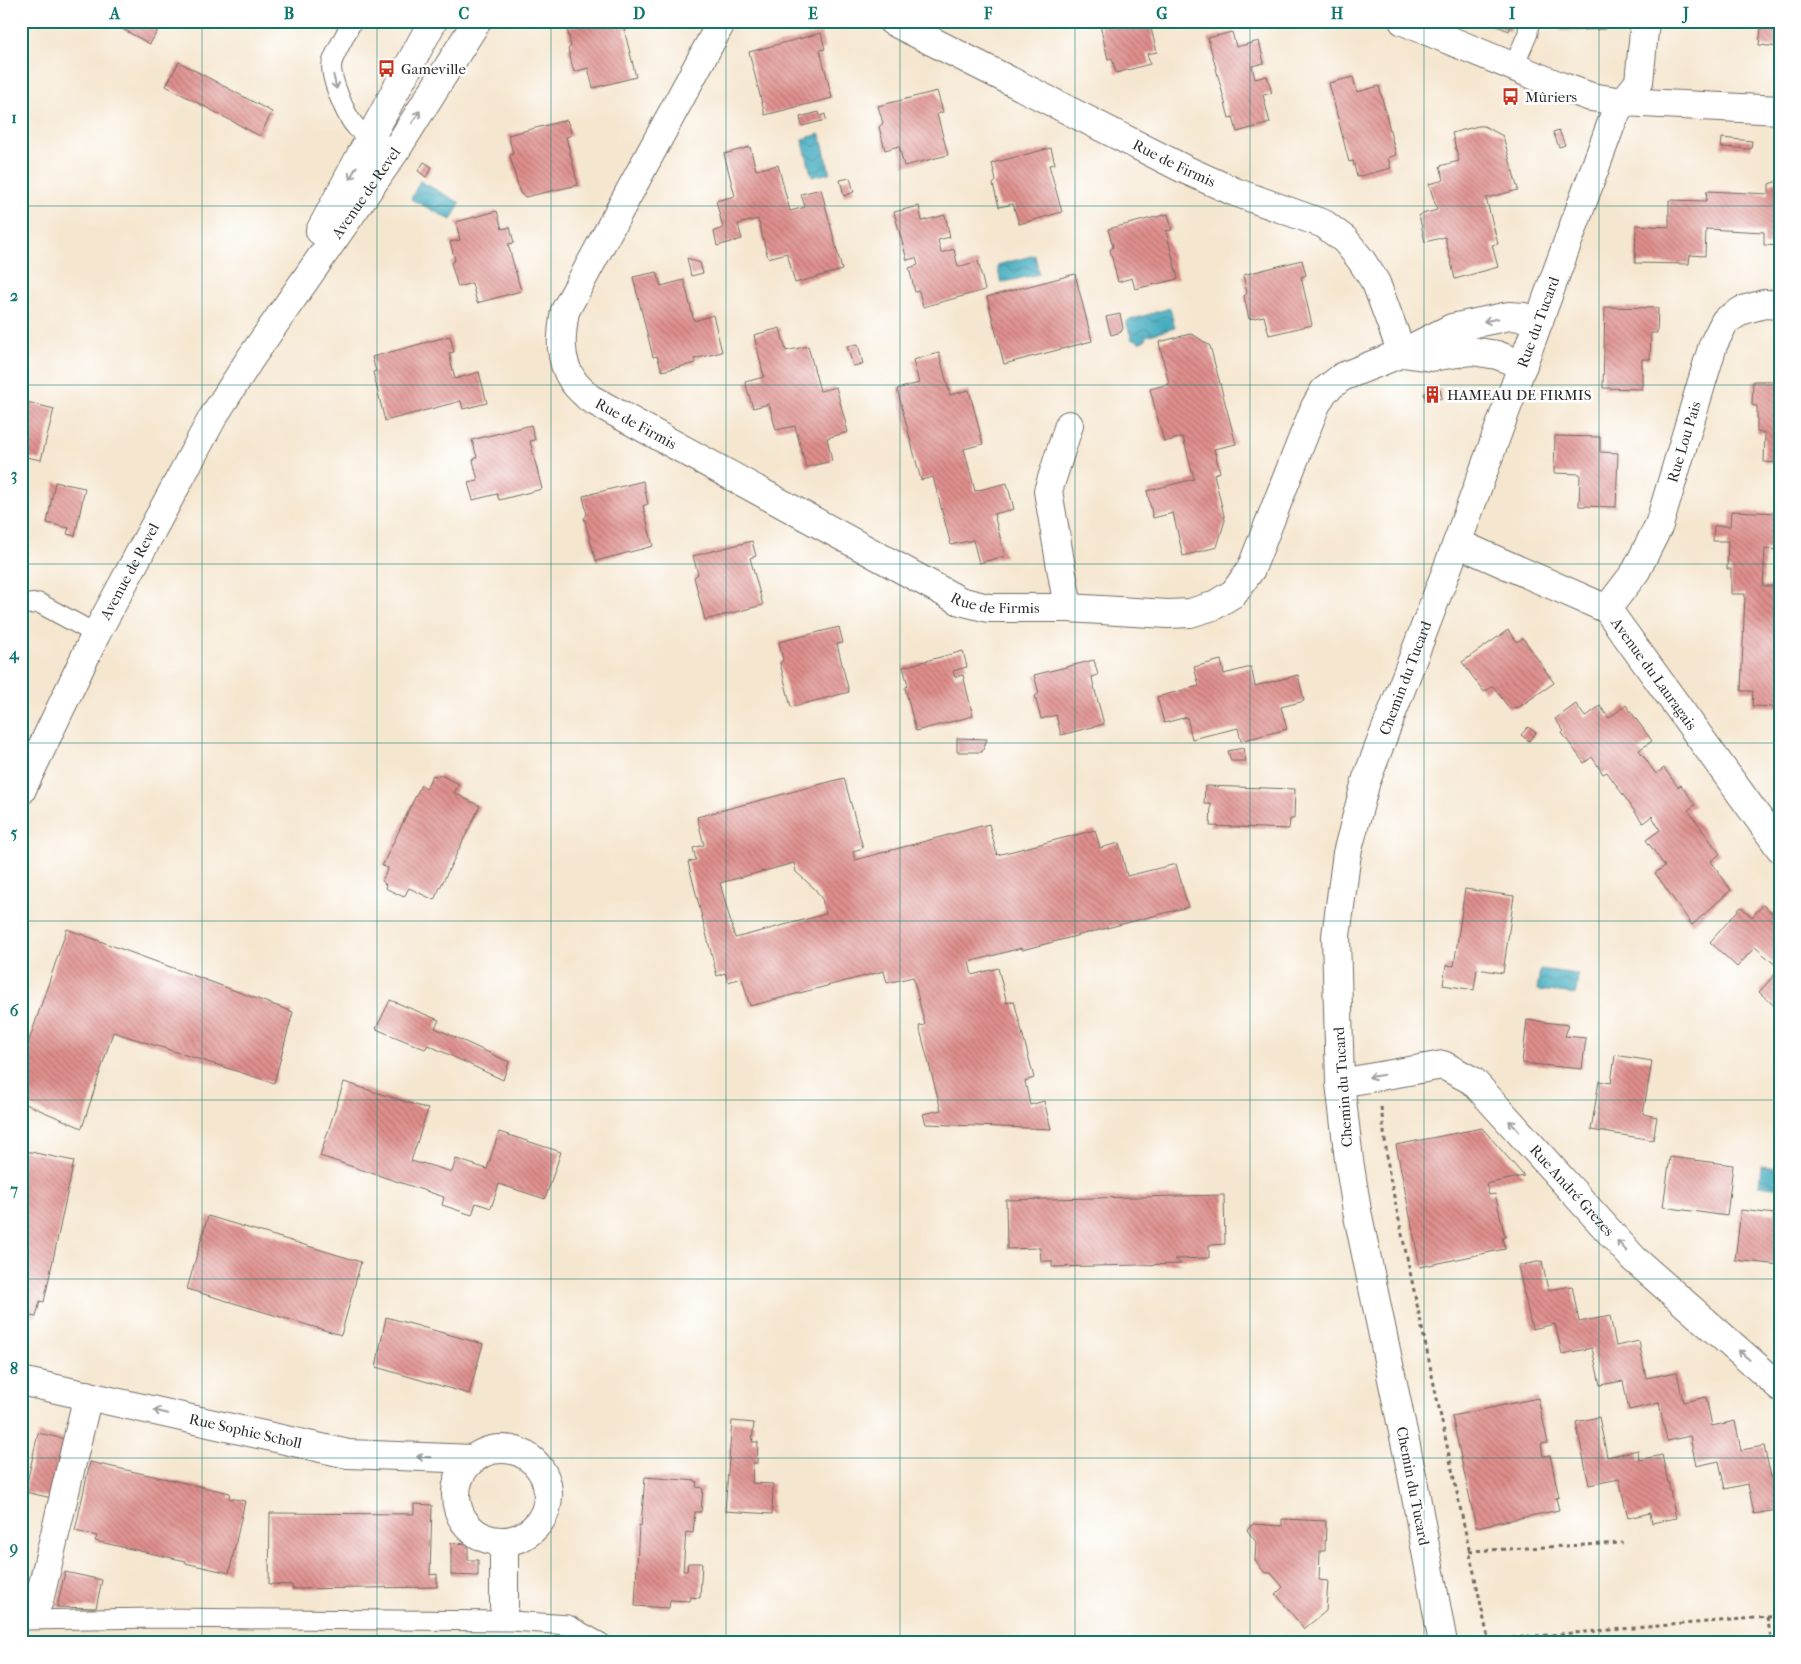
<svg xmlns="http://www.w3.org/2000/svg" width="1801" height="1664" viewBox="0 0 1801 1664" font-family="'IM FELL French Canon',serif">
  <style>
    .water { fill: url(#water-waves); stroke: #356a74 }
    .building { fill: url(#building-back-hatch); fill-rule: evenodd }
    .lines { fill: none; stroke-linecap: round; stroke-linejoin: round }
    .service-casing { stroke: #726c64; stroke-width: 21 }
    .minor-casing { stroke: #726c64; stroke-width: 30 }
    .tertiary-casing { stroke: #726c64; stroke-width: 30 }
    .primary-casing { stroke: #726c64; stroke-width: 30 }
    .path { stroke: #726c64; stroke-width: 3; stroke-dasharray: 4 4; stroke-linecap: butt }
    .service { stroke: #fff; stroke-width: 19 }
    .minor { stroke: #fff; stroke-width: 28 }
    .tertiary { stroke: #fff; stroke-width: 28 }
    .primary { stroke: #fff; stroke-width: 28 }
    .oneway { stroke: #a0a0a0 }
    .grid { fill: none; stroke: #0f766e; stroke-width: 1; stroke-opacity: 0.55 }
    .labels { text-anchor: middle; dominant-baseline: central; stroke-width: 5; stroke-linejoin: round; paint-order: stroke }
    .poi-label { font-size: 15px; fill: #2b2b2b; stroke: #fff; text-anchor: start }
    .street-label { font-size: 15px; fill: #2b2b2b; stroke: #fff }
    .neatline { fill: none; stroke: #0f766e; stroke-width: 2 }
    .grid-label { font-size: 16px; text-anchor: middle; font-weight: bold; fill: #0f766e }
  </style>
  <defs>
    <pattern id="water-waves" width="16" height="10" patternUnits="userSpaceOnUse" patternTransform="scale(1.25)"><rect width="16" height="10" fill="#3faabe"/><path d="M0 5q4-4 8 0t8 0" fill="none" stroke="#358b9b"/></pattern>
    <pattern id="building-back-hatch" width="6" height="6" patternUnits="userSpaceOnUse" patternTransform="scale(1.25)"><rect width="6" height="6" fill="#df8f8c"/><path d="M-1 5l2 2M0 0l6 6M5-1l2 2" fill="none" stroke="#b57573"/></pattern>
  </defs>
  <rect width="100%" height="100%" fill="#fff"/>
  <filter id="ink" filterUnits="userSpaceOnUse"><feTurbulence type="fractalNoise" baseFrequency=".02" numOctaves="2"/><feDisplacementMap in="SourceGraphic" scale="10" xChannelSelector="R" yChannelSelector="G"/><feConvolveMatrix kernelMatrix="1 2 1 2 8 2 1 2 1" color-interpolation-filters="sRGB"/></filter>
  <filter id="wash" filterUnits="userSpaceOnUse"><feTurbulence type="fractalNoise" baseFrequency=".0096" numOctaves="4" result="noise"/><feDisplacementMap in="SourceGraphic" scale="20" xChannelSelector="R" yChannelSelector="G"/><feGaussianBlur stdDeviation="1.12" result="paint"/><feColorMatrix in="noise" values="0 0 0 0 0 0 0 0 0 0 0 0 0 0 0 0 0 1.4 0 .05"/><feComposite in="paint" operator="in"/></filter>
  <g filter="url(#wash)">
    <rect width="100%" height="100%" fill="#f5e6cf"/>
    <g class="water">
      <polygon points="820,134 830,173 812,177 802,139"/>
      <polygon points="420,181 460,203 451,220 411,199"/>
      <polygon points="1035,255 1039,274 1001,283 997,265"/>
      <polygon points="1170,308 1175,328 1146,336 1145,340 1141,342 1138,342 1135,339 1132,340 1126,321"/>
      <polygon points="1540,969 1578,974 1576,994 1537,990"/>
      <polygon points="1761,1166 1780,1168 1780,1188 1759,1185"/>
    </g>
    <g id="blocks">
      <g class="building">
        <polygon points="108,21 163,21 150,44"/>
        <polygon points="591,21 628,21 630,28 624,29 636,77 593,88 588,68 574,72 568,49 571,46 567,28"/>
        <polygon points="1099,21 1149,21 1157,52 1147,54 1150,64 1116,73 1112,58 1108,59"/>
        <polygon points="1493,21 1505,21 1512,24 1509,31 1492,24"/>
        <polygon points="1560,21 1606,21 1606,29 1560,31"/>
        <polygon points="1762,21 1780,21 1780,47 1759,45"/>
        <polygon points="1232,32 1236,47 1259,41 1264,63 1252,66 1255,79 1267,76 1272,93 1263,95 1270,123 1237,132 1233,117 1229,118 1208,38"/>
        <polygon points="821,33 825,49 820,50 832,98 765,115 749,52"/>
        <polygon points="179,62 272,112 260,136 166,86"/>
        <polygon points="1353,77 1357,92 1379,86 1396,155 1388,158 1391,168 1357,177 1353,161 1349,162 1329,83"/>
        <polygon points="937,91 943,112 937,114 948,155 904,166 899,146 885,150 879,127 883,123 878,106"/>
        <polygon points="819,112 820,116 825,114 826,120 802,126 800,117"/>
        <polygon points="567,120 572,135 566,137 578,185 525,197 520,193 510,156 513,153 508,135"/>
        <polygon points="1478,126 1484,126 1503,136 1518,190 1486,198 1498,244 1492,245 1498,267 1455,279 1445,237 1425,242 1419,215 1437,210 1429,184 1444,180 1440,166 1459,161 1452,133"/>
        <polygon points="1559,130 1565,145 1559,147 1553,132"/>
        <polygon points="1722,138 1752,141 1751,149 1721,147"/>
        <polygon points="750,147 756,170 778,165 790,211 805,207 801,194 821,189 842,270 795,283 787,253 768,258 758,219 738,224 742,239 717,246 714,231 723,228 716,201 735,196 724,154"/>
        <polygon points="1051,148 1055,164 1049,165 1062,212 1019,224 1013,204 999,207 993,184 996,181 992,163"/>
        <polygon points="424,162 432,167 426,177 418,171"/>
        <polygon points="850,178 854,192 844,196 840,180"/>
        <polygon points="1778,181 1780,182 1780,246 1764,245 1764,232 1706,229 1705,256 1690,255 1689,264 1635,263 1636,225 1669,227 1669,200 1706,201 1707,191 1769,194 1769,184"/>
        <polygon points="919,206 922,221 945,215 950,237 938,240 941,253 954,249 958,267 978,261 985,290 923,307 919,291 915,292 909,268 918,265 916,258 907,260 894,212"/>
        <polygon points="497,211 502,229 510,227 514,243 508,244 521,291 477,303 472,283 458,287 451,263 455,260 450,242 460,240 456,222"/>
        <polygon points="1168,214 1172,230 1166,231 1178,279 1135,289 1132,278 1118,282 1110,250 1113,247 1108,229"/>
        <polygon points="687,258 700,263 703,273 691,276"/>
        <polygon points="1302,260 1306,275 1301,277 1312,325 1269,335 1264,316 1249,319 1244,296 1247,293 1243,275"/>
        <polygon points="657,272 661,286 684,280 694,321 713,315 722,352 694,359 696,363 662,371 657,356 653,357 633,277"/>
        <polygon points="1075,274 1092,341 1004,364 987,297"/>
        <polygon points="1605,307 1658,308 1657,333 1651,333 1650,359 1642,359 1642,389 1603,388"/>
        <polygon points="1120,314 1123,328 1121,332 1111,335 1106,317"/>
        <polygon points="780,328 786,351 808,346 820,391 836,387 848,432 827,438 832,461 806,467 795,426 776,430 769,404 753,408 745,382 764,377 754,335"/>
        <polygon points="1190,334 1194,335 1210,346 1236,444 1214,449 1220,472 1214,474 1225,520 1217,547 1183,556 1173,513 1153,518 1147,491 1194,479 1183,437 1164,442 1150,389 1169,384 1159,342"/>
        <polygon points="450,336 454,352 449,353 455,379 479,372 487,403 463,409 461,401 385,421 373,372 376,371 372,357"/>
        <polygon points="858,344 863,364 853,366 847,346"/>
        <polygon points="939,353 950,395 969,390 983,444 964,449 975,491 1007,483 1014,509 994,514 1005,556 979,563 973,540 951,545 933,477 921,480 897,389 919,383 913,360"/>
        <polygon points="1753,381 1780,381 1780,463 1764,462 1765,433 1757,432 1757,406 1752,405"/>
        <polygon points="1440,389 1442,398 1426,402 1424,393"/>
        <polygon points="23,401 54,409 41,460 21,456 21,406"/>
        <polygon points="531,425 535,440 530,441 542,489 499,500 497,494 473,500 468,483 478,481 473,460 477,457 472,440"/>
        <polygon points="1555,436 1600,437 1600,452 1618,453 1616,507 1579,506 1580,474 1554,473"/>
        <polygon points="643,481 648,504 643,506 653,546 596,561 584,518 587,515 583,496"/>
        <polygon points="55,482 85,488 75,536 67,534 69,528 47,523"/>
        <polygon points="1731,511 1780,513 1780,550 1765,549 1763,586 1780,586 1780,707 1752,706 1753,691 1741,691 1745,594 1731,594 1731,569 1727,569 1728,541 1713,541 1714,526 1730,526"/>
        <polygon points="752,541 756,556 750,558 763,605 705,620 694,577 698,574 693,556"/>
        <polygon points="839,627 843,643 837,644 849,692 791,707 780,663 783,660 779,642"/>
        <polygon points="1508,630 1517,642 1523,638 1554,683 1519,707 1509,708 1493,686 1484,692 1462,662"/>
        <polygon points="963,651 967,667 953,671 955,677 963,675 973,716 916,731 905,688 908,685 903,667"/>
        <polygon points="1094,660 1098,675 1092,677 1093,683 1104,724 1061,735 1056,715 1041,719 1035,696 1039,693 1034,675"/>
        <polygon points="1221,660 1224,674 1251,667 1255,686 1298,675 1304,701 1281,707 1287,729 1241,741 1238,728 1192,739 1187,717 1164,723 1157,697 1199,686 1194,667"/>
        <polygon points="1576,704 1585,717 1600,706 1609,718 1626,705 1652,741 1639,750 1656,774 1664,768 1678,787 1681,785 1695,805 1688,810 1720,854 1711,861 1731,890 1692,925 1655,873 1665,866 1646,840 1660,830 1652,816 1643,823 1607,772 1603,774 1592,757 1584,763 1562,733 1564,731 1555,719"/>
        <polygon points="1528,727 1536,733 1529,741 1521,735"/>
        <polygon points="957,738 987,739 982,752 957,752"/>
        <polygon points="1243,748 1246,761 1231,761 1228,751"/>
        <polygon points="435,775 438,777 440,775 459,784 454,793 480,806 434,900 409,888 404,897 385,888 386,885 382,881 388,868 382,866 421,785 426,789 432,776"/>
        <path d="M 844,778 L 863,848 L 853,851 L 855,860 L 989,824 L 997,855 L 1095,830 L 1100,848 L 1119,843 L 1127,876 L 1176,864 L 1188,907 L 1022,950 L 1021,948 L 969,962 L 972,975 L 998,968 L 1007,1003 L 1014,1001 L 1034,1078 L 1025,1081 L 1030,1105 L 1044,1101 L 1051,1129 L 926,1124 L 923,1114 L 941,1110 L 919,1026 L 925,1025 L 913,977 L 887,983 L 884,971 L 750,1006 L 742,978 L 728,982 L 725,973 L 717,976 L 688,862 L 696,860 L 693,848 L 704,845 L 697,817 ZM 794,863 L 796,872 L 815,889 L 822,899 L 826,914 L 735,938 L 720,883 Z"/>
        <polygon points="1205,786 1295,789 1294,819 1290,819 1289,829 1210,826 1211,804 1204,804"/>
        <polygon points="1465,889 1514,896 1503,973 1477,969 1474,990 1443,985 1446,965 1454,966"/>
        <polygon points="1763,905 1780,919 1780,1011 1759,992 1780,969 1755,947 1737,967 1710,942 1741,907 1752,917"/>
        <polygon points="67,929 293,1012 274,1083 113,1032 82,1128 21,1102 21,1064"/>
        <polygon points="390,1000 439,1020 435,1028 509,1062 503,1080 428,1045 425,1049 376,1029"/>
        <polygon points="1527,1020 1569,1025 1565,1036 1586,1038 1582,1069 1522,1063"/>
        <polygon points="1615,1055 1652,1061 1643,1114 1657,1117 1653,1140 1591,1130 1599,1081 1611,1083"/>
        <polygon points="344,1082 428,1109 411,1161 422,1164 422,1163 452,1172 456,1159 487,1169 499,1132 561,1152 545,1199 499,1184 491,1208 476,1203 472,1215 442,1205 444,1197 320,1156"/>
        <polygon points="1482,1128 1524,1176 1486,1184 1489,1195 1495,1194 1505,1237 1502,1238 1505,1249 1420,1267 1396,1145"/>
        <polygon points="21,1150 74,1161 44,1302 40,1301 36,1317 21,1314"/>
        <polygon points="1670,1157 1733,1165 1727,1216 1663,1207"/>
        <polygon points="1224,1195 1225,1244 1209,1245 1209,1258 1175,1259 1181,1264 1052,1267 1052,1261 1041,1261 1040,1248 1007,1249 1006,1200"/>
        <polygon points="1776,1200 1780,1200 1780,1265 1735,1260 1741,1210 1775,1214"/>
        <polygon points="208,1216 361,1262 341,1335 187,1289"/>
        <polygon points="1542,1261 1548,1290 1572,1286 1579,1322 1610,1316 1616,1346 1639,1341 1646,1378 1677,1372 1683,1402 1706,1397 1712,1426 1735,1421 1741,1450 1764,1446 1771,1477 1780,1475 1780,1517 1777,1510 1754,1514 1748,1484 1725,1489 1719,1461 1696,1466 1690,1436 1667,1441 1659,1403 1629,1410 1623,1381 1600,1385 1592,1348 1562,1354 1555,1324 1532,1329 1518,1266"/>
        <polygon points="386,1317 483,1344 469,1394 376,1367"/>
        <polygon points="1538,1398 1548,1443 1541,1444 1543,1456 1550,1455 1559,1497 1556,1498 1559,1510 1476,1527 1452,1416"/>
        <polygon points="1599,1417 1607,1457 1638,1450 1639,1460 1662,1455 1676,1518 1652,1523 1650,1513 1628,1518 1619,1479 1589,1485 1576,1422"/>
        <polygon points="732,1421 754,1423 752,1442 758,1442 757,1463 753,1463 752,1483 773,1484 772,1514 725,1511"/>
        <polygon points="38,1433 65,1439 52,1498 25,1492"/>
        <polygon points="90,1462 230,1493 229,1498 245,1501 229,1573 185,1563 186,1561 95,1541 97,1536 75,1531"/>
        <polygon points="645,1477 697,1481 696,1487 703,1488 701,1512 695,1512 693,1533 686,1532 683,1571 687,1571 688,1563 702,1563 700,1598 691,1597 690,1601 670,1600 669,1608 635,1606 639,1525 641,1526"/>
        <polygon points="414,1504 432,1505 430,1575 437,1574 437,1587 292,1589 292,1585 269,1584 270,1513 414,1514"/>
        <polygon points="1282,1519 1326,1521 1325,1551 1320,1551 1319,1580 1328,1581 1326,1611 1304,1629 1276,1594 1283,1587 1271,1573 1265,1573 1255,1560 1256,1542 1247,1530 1253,1524 1282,1526"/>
        <polygon points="451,1543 468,1544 468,1560 478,1560 478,1576 451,1575"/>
        <polygon points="65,1572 102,1580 96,1608 57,1607"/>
      </g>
    </g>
  </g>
  <g filter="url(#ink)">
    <use href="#blocks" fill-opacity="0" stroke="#726c64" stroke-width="1"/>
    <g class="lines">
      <defs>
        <g id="service">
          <path d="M 352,21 C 348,31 334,54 332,63 C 329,76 346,117 356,127 C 366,138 383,143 396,150"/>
          <polyline points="1514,66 1528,33 1529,21"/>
          <polyline points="21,605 39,603 96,634"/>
          <polyline points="21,1620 158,1618 512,1621 568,1625 601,1643"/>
        </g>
        <g id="minor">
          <path id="s1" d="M 722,21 L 565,311 C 561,335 558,359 573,381 C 577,387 584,393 589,398 L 960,601 L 988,608 L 1068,608 L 1168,614 L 1190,613 L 1213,606 L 1234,593 L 1251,569 L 1315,407 L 1324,391 L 1342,377 L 1402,353 L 1452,328 L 1509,316 L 1524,317 L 1539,321"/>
          <path id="s2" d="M 892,21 L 1184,169 L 1235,192 L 1324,224 L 1345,240 L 1361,260 L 1376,283 L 1402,353"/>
          <polyline points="1403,353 1431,357 1472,351 1497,355 1523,365"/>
          <path id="s3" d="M 1457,543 L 1607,609 L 1780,848"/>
          <polyline points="1068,608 1048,491 1069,425"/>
          <path id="s4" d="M 1607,609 L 1636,571 L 1659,525 L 1713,345 L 1725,321 L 1743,310 L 1764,304 L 1780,305"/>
          <path id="s5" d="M 1340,1083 L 1443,1065 L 1473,1081 L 1634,1259 L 1780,1387"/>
          <path id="s6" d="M 21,1381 L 348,1454 L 473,1459"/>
          <circle cx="502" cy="1495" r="46"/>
          <polyline points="504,1541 504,1606"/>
          <polyline points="39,1601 88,1395"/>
          <path id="s7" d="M 1443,1643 L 1412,1475 L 1357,1211 L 1349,1160 L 1340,1083 L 1336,936 L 1347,853 L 1366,781 L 1457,543 L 1613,119 L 1623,102 L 1639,82 L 1645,21"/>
        </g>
        <polyline id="tertiary" points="1403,21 1560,86 1591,97 1623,102 1780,110"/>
        <g id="primary">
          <polyline points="320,231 433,21"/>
          <path id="s8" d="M 21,791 L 96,634 L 213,417 L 250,359 L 396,150 L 477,21"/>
        </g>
      </defs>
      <use href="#service" class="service-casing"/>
      <use href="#minor" class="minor-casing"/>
      <use href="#tertiary" class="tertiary-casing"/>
      <use href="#primary" class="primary-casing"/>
      <g class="path">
        <polyline points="1381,1107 1389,1173 1489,1643"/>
        <polyline points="1469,1551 1623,1543"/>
        <polyline points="1767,1617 1772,1643"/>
        <polyline points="1488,1640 1780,1616"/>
      </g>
      <use href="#service" class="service"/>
      <use href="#minor" class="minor"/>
      <use href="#tertiary" class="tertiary"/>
      <use href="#primary" class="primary"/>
    </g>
    <defs><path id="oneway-shaft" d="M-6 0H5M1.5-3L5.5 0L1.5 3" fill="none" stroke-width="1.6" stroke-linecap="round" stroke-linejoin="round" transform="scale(1.25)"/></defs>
    <g class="oneway">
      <use href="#oneway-shaft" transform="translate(335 82) rotate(77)"/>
      <use href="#oneway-shaft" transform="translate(416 117) rotate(-58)"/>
      <use href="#oneway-shaft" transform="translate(353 173) rotate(119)"/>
      <use href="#oneway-shaft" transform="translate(1491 320) rotate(169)"/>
      <use href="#oneway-shaft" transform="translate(1376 1076) rotate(170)"/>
      <use href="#oneway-shaft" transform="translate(1514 1126) rotate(-132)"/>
      <use href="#oneway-shaft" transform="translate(1622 1246) rotate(-132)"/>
      <use href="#oneway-shaft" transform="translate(1744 1355) rotate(-138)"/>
      <use href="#oneway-shaft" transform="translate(161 1412) rotate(-167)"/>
      <use href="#oneway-shaft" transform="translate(424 1457) rotate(-178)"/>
    </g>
  </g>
  <path class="grid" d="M 202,21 L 202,1643M 377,21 L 377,1643M 551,21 L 551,1643M 726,21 L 726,1643M 900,21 L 900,1643M 1075,21 L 1075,1643M 1250,21 L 1250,1643M 1424,21 L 1424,1643M 1599,21 L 1599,1643M 21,206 L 1780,206M 21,385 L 1780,385M 21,564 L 1780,564M 21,743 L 1780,743M 21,921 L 1780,921M 21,1100 L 1780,1100M 21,1279 L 1780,1279M 21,1458 L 1780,1458"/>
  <defs>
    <symbol id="bus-bare" viewBox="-9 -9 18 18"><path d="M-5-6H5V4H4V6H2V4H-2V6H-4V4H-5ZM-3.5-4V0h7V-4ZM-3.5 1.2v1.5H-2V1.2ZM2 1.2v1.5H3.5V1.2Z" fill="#c8321e" stroke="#fff" stroke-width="2.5" paint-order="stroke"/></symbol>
    <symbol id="building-bare" viewBox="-9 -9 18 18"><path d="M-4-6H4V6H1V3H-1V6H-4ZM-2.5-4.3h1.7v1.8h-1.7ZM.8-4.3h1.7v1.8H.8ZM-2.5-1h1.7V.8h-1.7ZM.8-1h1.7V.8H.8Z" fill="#c8321e" stroke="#fff" stroke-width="2.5" paint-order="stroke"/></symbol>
  </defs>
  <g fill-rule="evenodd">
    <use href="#bus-bare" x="374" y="56" width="25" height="25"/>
    <use href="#bus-bare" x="1498" y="84" width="25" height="25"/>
    <use href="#building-bare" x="1420" y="382" width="25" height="25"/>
  </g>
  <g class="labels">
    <g class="poi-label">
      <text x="401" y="69">Gameville</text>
      <text x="1525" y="97">Mûriers</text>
      <text x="1447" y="395">HAMEAU DE FIRMIS</text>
    </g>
    <g class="street-label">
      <text stroke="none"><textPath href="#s2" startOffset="316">Rue de Firmis</textPath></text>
      <text stroke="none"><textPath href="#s8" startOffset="692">Avenue de Revel</textPath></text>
      <text stroke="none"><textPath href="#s7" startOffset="1365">Rue du Tucard</textPath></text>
      <text stroke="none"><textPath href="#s1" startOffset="479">Rue de Firmis</textPath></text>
      <text stroke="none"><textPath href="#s4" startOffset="186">Rue Lou Pais</textPath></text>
      <text stroke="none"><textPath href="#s8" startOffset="245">Avenue de Revel</textPath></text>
      <text stroke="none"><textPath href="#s1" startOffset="884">Rue de Firmis</textPath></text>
      <text stroke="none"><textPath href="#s3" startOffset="244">Avenue du Lauragais</textPath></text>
      <text stroke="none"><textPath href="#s7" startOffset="985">Chemin du Tucard</textPath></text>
      <text transform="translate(1343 1087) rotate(-94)">Chemin du Tucard</text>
      <text stroke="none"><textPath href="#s5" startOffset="286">Rue André Grezes</textPath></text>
      <text stroke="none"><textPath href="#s6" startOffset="230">Rue Sophie Scholl</textPath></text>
      <text transform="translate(1413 1486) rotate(79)">Chemin du Tucard</text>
    </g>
  </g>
  <rect width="1801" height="1664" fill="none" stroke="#fff" stroke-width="55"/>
  <rect x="28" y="28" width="1746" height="1608" class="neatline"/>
  <g class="grid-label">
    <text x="115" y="19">A</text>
    <text x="289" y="19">B</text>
    <text x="464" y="19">C</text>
    <text x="639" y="19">D</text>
    <text x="813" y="19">E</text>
    <text x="988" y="19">F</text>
    <text x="1162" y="19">G</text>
    <text x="1337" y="19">H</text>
    <text x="1512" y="19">I</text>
    <text x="1686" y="19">J</text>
    <text x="14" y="123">1</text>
    <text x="14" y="301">2</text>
    <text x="14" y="480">3</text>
    <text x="14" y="659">4</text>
    <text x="14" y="838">5</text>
    <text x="14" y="1016">6</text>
    <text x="14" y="1195">7</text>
    <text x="14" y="1374">8</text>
    <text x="14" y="1553">9</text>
  </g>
</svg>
